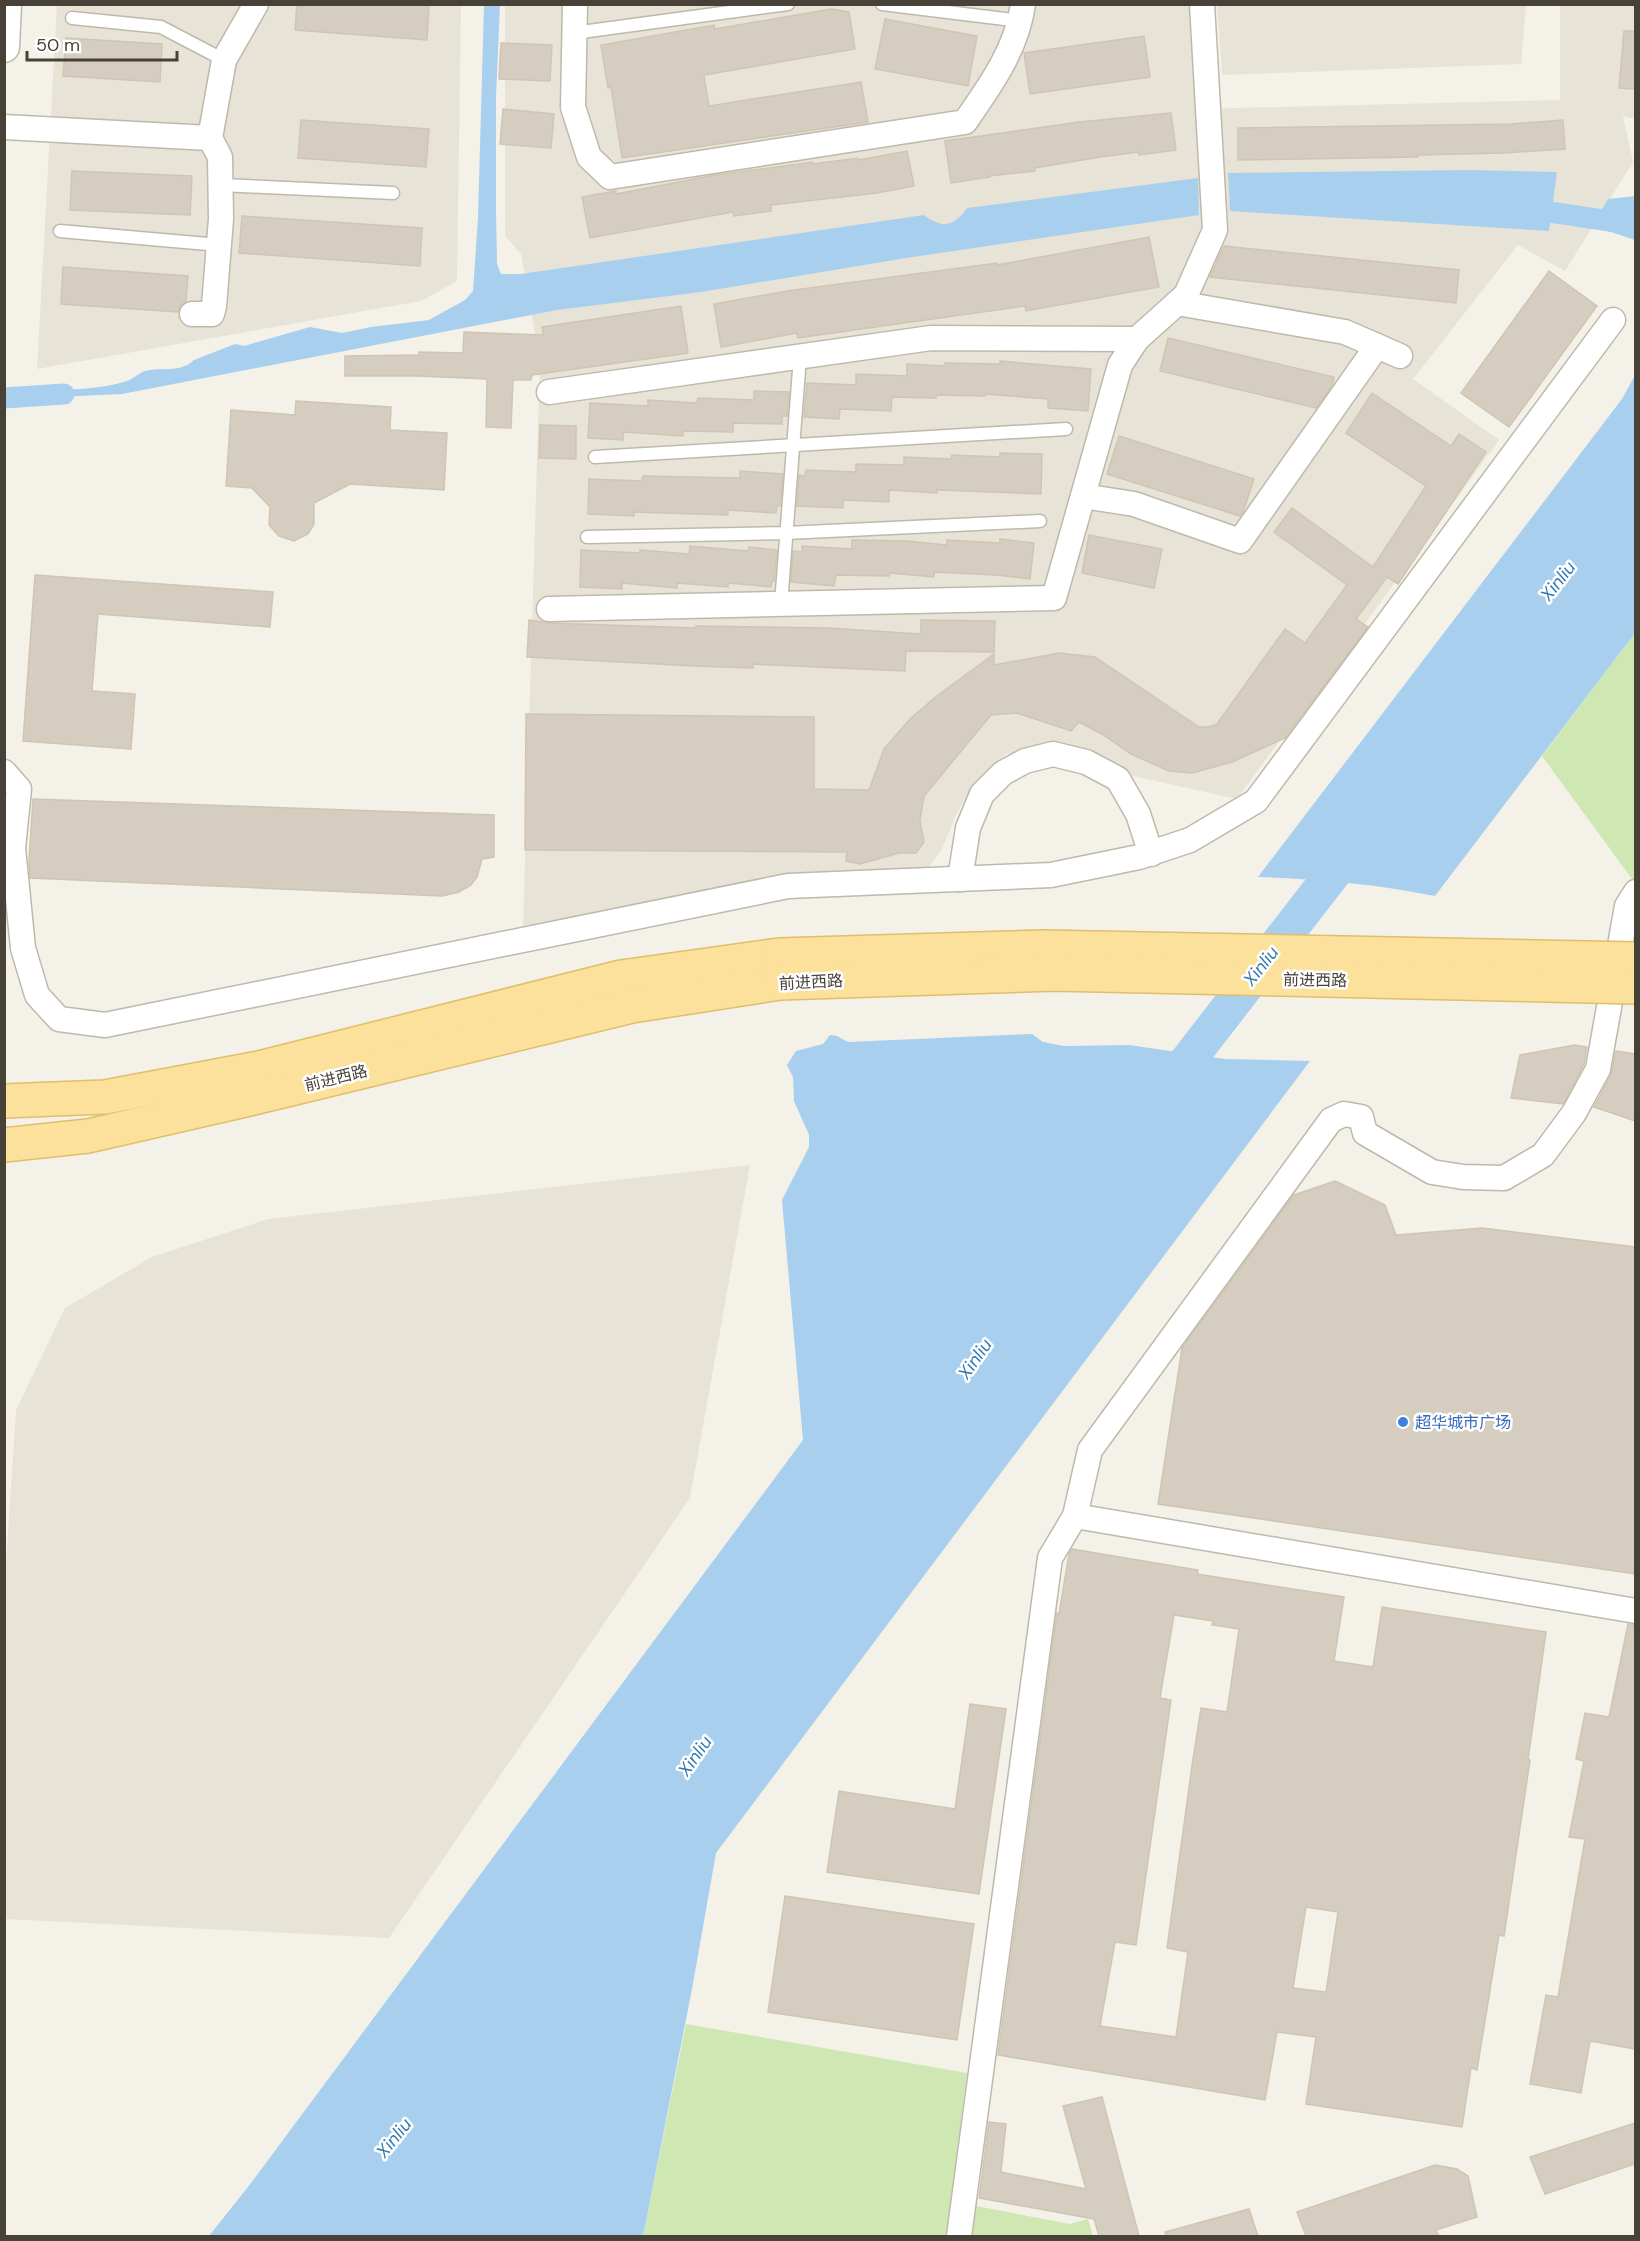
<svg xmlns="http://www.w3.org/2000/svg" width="1640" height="2241" viewBox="0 0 1640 2241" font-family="'DM Sans','Noto Sans SC',sans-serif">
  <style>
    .residential { fill: #e8e3d7 }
    .green { fill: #cfe7b3 }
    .water { fill: #a8d0ee }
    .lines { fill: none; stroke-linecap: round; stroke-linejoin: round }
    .canal { stroke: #a8d0ee; stroke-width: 21 }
    .river { stroke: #a8d0ee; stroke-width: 36 }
    .building { fill: #d5cdbf; stroke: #d0c5b2; stroke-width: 1.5; fill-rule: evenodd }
    .service-casing { stroke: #bfb9ac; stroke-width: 15 }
    .minor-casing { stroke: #bfb9ac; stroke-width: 27 }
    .tertiary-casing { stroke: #bfb9ac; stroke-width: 33 }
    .primary-casing { stroke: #e0be6b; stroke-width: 36 }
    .service { stroke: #fff; stroke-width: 12 }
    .minor { stroke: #fff; stroke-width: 24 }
    .tertiary { stroke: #fff; stroke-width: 30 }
    .primary { stroke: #fbe19b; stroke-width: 33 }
    .primary-bridge-casing { stroke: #e0be6b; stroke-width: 36; stroke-linecap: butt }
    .primary-bridge { stroke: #fbe19b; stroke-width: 33 }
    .shop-dot { fill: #3f7fe0; stroke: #fff; stroke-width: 2 }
    .labels { text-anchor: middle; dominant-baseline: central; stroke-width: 5; stroke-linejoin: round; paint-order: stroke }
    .street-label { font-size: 16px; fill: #474138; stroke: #fff }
    .shop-label { font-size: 16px; fill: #366cbe; stroke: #fff; text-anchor: start }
    .water-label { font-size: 18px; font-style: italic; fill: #337ab0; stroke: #fff }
  </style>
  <rect width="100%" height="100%" fill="#f4f1e9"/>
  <g class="residential">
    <polygon points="57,5 461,5 457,281 421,301 37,369"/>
    <polygon points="505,5 1189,5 1195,109 1560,100 1560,5 1635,5 1635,119 1623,116 1633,162 1565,271 1518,245 1413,379 1499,440 1237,799 1129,775 1106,759 1071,747 1040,748 1006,754 972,787 956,815 941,851 926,870 791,877 523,926 540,361 521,254 505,236"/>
    <polygon points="1217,5 1526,5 1521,64 1222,75"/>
    <polygon points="750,1165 690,1498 389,1938 5,1919 4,1596 16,1410 65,1308 152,1257 268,1219"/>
  </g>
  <g class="green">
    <polygon points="1635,633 1635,883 1542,756"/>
    <polygon points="686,2024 967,2073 946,2236 643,2236"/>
    <polygon points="971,2205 1070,2224 1088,2219 1093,2236 967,2236"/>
  </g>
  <g class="water">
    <path d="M 484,5 L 500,5 L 496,97 L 496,209 L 497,264 L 501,274 L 521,274 L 924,215 C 942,229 954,227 967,208 L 1198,178 L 1199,215 L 906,258 L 701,292 L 557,310 L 122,394 L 35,398 L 35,390 C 66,390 94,390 124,382 C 133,380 140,371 149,370 C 164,368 182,372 194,360 L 235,344 L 244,346 L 310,327 L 342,333 L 371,327 L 429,320 L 465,300 L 473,291 L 478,217 Z"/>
    <polygon points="1468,170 1557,172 1549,231 1230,211 1228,173"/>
    <polygon points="1635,196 1635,240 1602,229 1602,209 1608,199"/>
    <path d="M 1635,375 L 1635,633 L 1435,896 C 1376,884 1318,879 1258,877 L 1622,399 Z"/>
    <polygon points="1032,1034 1043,1042 1064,1046 1129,1045 1225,1059 1310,1061 716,1853 692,1989 643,2236 209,2236 251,2183 803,1440 782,1200 809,1147 809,1135 794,1101 793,1077 787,1065 796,1051 823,1044 830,1035 837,1036 848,1042"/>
  </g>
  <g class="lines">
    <g class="canal">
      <polyline points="1523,208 1636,225"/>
      <polyline points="4,398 64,394"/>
    </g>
    <polyline class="river" points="1162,1094 1358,841"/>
  </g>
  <g class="building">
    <polygon points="297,4 429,4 427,40 295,30"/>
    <polygon points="831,9 849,12 855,49 704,75 709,106 861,82 868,122 622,158 611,87 608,88 601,45 714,25 715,29"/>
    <polygon points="885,19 977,36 968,86 875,69"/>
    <polygon points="1624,31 1635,31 1635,89 1619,88"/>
    <polygon points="1144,36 1150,77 1030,94 1024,53"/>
    <polygon points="66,38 162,44 160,82 63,76"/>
    <polygon points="501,43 552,45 550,81 499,79"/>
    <polygon points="503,109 554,114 551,148 500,144"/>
    <polygon points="1171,113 1176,150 1139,155 1139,152 1100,157 1035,168 1035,171 989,176 990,177 951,183 945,141 1079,122"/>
    <polygon points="301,120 429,129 426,167 298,158"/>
    <polygon points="1563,120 1565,149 1504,153 1418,155 1418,157 1238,160 1238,128 1511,124"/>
    <polygon points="907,151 914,186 877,193 771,205 771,211 734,216 733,212 590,238 582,197 616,191 616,194 715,175 777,167 813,162 813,164 858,158 858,160"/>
    <polygon points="72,171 192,176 190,215 70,210"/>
    <polygon points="242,216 422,228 420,266 239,253"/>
    <polygon points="1149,237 1159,287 1026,311 1025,306 798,338 797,333 721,347 714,304 787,291 997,263 997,265"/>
    <polygon points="1224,246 1459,270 1456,303 1210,277"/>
    <polygon points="63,267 188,276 186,301 180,306 178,312 61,304"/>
    <polygon points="1549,271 1597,306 1509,427 1461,393"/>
    <polygon points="681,306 688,353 532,375 531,380 513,380 511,428 486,427 487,379 418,376 345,376 345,356 419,355 419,352 463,353 464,332 543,335 542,327"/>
    <polygon points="1168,338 1334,377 1332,386 1316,408 1160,371"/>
    <polygon points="1000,361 1091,369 1088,411 1048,408 1048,399 985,394 985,396 936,395 936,398 892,397 891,411 840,409 839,419 804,417 807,383 856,385 856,374 907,376 907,364 945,366 945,363 1000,364"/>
    <polygon points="754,391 789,392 787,416 782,416 782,424 733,423 733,432 683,431 683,436 623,432 623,440 588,438 590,403 648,406 648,400 697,403 698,398 754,400"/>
    <polygon points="1372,393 1451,446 1459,434 1486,452 1398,584 1387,577 1356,619 1368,627 1285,738 1232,762 1192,773 1169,771 1131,754 1102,734 1079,722 1071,731 1017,713 991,715 924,796 920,821 924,842 916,853 899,853 860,864 846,861 847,852 525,850 526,714 814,717 814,789 869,790 884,749 910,719 938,695 994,654 994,665 1059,653 1095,657 1199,727 1209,727 1217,724 1285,629 1305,643 1347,585 1274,532 1292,508 1373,567 1426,486 1346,433"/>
    <polygon points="296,401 391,407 390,430 447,433 444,490 350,484 314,503 314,524 308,534 294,541 279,536 269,525 270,507 252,488 226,486 231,410 295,415"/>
    <polygon points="540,425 576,426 576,459 539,458"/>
    <polygon points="1119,436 1254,479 1243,512 1240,516 1107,474"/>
    <polygon points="1000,453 1042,454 1041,494 937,490 937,493 889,490 889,502 843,500 843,508 797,506 799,475 805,476 806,470 856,472 856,464 904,465 904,457 951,459 952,455 1000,457"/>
    <polygon points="740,471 783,474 780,506 777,506 776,513 728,510 728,515 634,512 634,516 588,514 589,479 642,481 643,476 740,478"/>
    <polygon points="1089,535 1162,549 1154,588 1082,573"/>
    <polygon points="1000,539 1034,543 1030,579 996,575 934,572 934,577 889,573 889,576 836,575 834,586 791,582 793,551 802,552 802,546 852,549 852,540 907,541 947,545 947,540 1000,543"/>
    <polygon points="690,546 748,551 749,547 777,550 774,581 772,581 771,587 728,583 728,587 677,583 677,588 622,583 622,589 580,587 581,550 640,553 640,550 689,554"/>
    <polygon points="35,575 273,592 270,627 98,614 92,691 135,694 131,749 23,741"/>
    <polygon points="529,620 549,623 696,628 696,626 828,628 921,634 921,620 995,621 994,652 906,651 905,671 753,664 753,668 695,666 527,657"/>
    <polygon points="33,799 494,815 494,857 482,859 477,877 471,885 459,892 442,896 30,878 29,862"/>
    <polygon points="1575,1045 1587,1047 1584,1064 1563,1104 1511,1098 1520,1055"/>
    <polygon points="1616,1051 1635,1054 1635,1121 1594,1107 1611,1075"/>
    <polygon points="1335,1181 1385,1205 1396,1235 1482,1228 1635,1247 1635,1574 1158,1504 1182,1348 1294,1195"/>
    <path d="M 1072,1549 L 1198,1570 L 1197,1574 L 1344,1597 L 1334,1661 L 1373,1667 L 1382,1607 L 1546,1632 L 1528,1760 L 1530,1760 L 1504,1936 L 1499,1935 L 1477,2070 L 1471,2068 L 1462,2127 L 1306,2104 L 1316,2037 L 1277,2032 L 1265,2100 L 998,2055 L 1057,1613 L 1059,1614 L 1069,1554 ZM 1174,1615 L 1213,1621 L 1212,1625 L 1239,1629 L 1227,1712 L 1201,1708 L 1193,1759 L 1167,1948 L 1188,1952 L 1176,2037 L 1100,2026 L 1115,1942 L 1136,1945 L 1171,1700 L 1160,1698 ZM 1306,1907 L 1338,1912 L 1326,1992 L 1293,1988 Z"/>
    <polygon points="1628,1624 1635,1625 1635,2049 1590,2041 1581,2093 1530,2084 1546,1995 1558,1997 1585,1839 1569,1837 1584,1761 1576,1759 1585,1713 1609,1717"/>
    <polygon points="970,1704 1006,1709 979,1894 827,1872 839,1791 955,1809"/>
    <polygon points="785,1896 974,1924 957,2040 768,2012"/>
    <polygon points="1102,2097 1139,2236 1099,2236 1094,2219 979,2198 989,2122 1006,2124 1001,2172 1086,2189 1063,2106"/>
    <polygon points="1635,2123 1635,2164 1545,2194 1530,2157"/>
    <polygon points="1435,2165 1457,2169 1468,2176 1477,2217 1436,2230 1439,2236 1306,2236 1297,2212"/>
    <polygon points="1249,2209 1258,2236 1166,2236 1165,2232"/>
  </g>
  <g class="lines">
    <defs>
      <g id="service">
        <polyline points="882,4 1021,21"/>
        <polyline points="72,18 161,27 224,60"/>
        <polyline points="574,33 788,4"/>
        <polyline points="221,185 393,193"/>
        <polyline points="60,231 219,245"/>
        <polyline points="595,457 1066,429"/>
        <polyline points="587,537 786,533 1040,521"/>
        <polyline points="781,604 800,357"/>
      </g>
      <g id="minor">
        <path d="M 575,4 L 573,107 L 589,157 L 610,177 L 965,122 C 990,86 1017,49 1023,4"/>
        <polyline points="4,127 210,138 224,60 256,4"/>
        <polyline points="1177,303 1345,332 1400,356"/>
        <polyline points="192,314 212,314 214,306 221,219 220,157 210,138"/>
        <polyline points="549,392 931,338 1137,339"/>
        <polyline points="1083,496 1134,504 1240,541 1377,346"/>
        <polyline points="549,609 1054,598 1120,365 1137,339 1186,295 1215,230 1202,4"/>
        <polyline points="4,772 19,789 13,848 23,948 37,995 59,1019 105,1025 788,886 1051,875 1139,857 1190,840 1256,801 1613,320"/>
        <polyline points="960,879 968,828 982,794 1003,773 1025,761 1053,754 1086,762 1118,779 1138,814 1151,854"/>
        <polyline points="1636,892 1627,906 1598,1069 1574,1113 1543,1155 1504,1178 1463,1177 1432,1172 1365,1133 1361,1117 1344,1114 1331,1120 1090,1450 1075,1516 1636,1611"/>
        <polyline points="959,2236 1050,1558 1075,1516"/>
      </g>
      <polyline id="tertiary" points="4,47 6,4"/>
      <g id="primary">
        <polyline points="4,1101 105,1097 259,1068 621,977 779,955"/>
        <polyline points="4,1145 88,1136 258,1097 632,1006 780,983"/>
      </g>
    </defs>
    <use href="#service" class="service-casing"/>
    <use href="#minor" class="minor-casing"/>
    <use href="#tertiary" class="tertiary-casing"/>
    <use href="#primary" class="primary-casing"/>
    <use href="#service" class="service"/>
    <use href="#minor" class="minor"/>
    <use href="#tertiary" class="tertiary"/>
    <use href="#primary" class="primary"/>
    <defs>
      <g id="primary-bridge">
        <polyline points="779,955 1044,947 1636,959"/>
        <polyline points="780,983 1054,974 1636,987"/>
      </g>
    </defs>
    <use href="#primary-bridge" class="primary-bridge-casing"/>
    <use href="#primary-bridge" class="primary-bridge"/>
  </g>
  <circle class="shop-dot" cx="1403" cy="1422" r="6"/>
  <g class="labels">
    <g class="street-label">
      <text transform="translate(1315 980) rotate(1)">前进西路</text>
      <text transform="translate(811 982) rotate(-3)">前进西路</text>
      <text transform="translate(336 1078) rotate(-14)">前进西路</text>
    </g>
    <g class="shop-label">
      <text x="1415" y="1422">超华城市广场</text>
    </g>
    <g class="water-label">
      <text transform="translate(1558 581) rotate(-52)">Xinliu</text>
      <text transform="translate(1261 966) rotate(-52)">Xinliu</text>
      <text transform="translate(975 1359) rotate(-55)">Xinliu</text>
      <text transform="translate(695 1756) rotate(-55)">Xinliu</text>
      <text transform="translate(394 2138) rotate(-51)">Xinliu</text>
    </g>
  </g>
  <rect width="1640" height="2241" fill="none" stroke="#474138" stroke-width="12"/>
  <path d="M27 51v9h150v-9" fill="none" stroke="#474138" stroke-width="3"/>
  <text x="36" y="51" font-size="18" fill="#474138" stroke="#ffffff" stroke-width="4.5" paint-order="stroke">50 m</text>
</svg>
